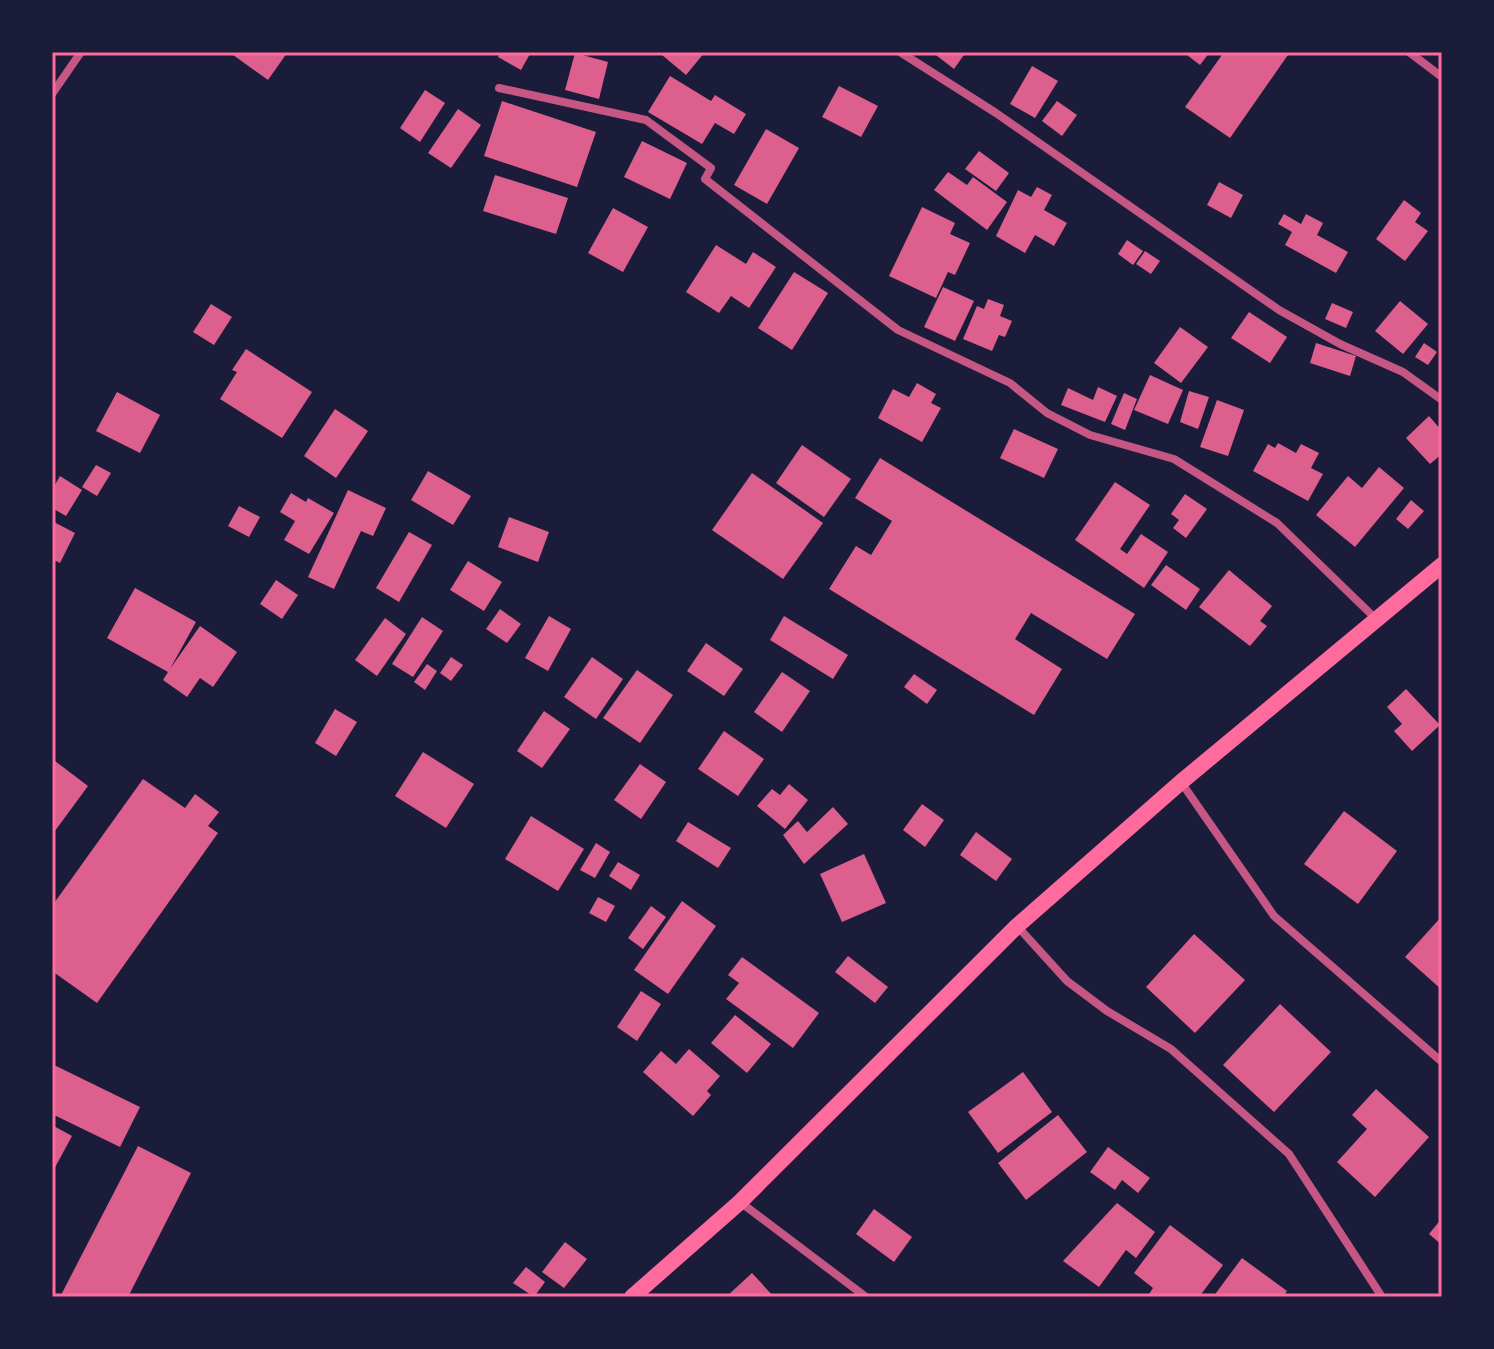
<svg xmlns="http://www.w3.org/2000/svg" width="1494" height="1349" viewBox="0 0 1494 1349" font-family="Roboto,sans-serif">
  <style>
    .building { fill: #dd5f8e }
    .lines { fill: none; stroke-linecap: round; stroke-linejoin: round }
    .minor { stroke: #c65784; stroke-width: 8 }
    .secondary { stroke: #ff6b9d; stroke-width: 16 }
    .neatline { fill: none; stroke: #ff6b9d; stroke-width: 3 }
  </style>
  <rect width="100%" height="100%" fill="#1b1b3a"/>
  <g class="building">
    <polygon points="229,52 285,52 287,53 268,80"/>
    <polygon points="501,52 531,52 521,70 498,57"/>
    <polygon points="665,52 705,52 686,75 662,55"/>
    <polygon points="932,52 966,52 954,69"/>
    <polygon points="1183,52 1210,52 1200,65"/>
    <polygon points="1224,52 1290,52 1230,138 1185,107"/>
    <polygon points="575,53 608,62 599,99 565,90"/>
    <polygon points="1032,66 1058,81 1035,118 1010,104"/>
    <polygon points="670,76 711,101 715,95 746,114 734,134 715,123 702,144 648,112"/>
    <polygon points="839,86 878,106 861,137 822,117"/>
    <polygon points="425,90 445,103 420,142 400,128"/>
    <polygon points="502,101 596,132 577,187 484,156"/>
    <polygon points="1057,101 1077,115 1062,136 1042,121"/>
    <polygon points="458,109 481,125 451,168 428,153"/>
    <polygon points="766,129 799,148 767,204 734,185"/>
    <polygon points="642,141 687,163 670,199 624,177"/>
    <polygon points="979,151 1009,173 996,191 965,169"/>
    <polygon points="948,172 967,185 973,177 1007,202 987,230 934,190"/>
    <polygon points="495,175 568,198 556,234 483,211"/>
    <polygon points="1219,182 1243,195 1231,218 1207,205"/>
    <polygon points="1037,187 1052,195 1044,210 1067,223 1054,246 1035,235 1025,253 996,236 1018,190 1031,197"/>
    <polygon points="1404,200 1421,213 1415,222 1428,231 1405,261 1376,239"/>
    <polygon points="922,207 955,223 950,234 970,243 955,275 948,272 936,298 889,276"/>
    <polygon points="613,208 648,227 623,272 588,253"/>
    <polygon points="1284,214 1301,224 1306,214 1323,223 1317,235 1348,252 1336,273 1285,245 1292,232 1278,224"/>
    <polygon points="1127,240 1143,251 1133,265 1118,254"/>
    <polygon points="716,245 746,264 753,252 776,267 749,308 731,296 719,313 686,292"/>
    <polygon points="1145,251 1160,261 1151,274 1136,264"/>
    <polygon points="794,272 828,293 792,350 758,328"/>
    <polygon points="943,287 974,301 955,341 924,327"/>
    <polygon points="988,299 1004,305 1000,316 1012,321 1005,337 999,335 992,351 963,339 977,306 984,309"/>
    <polygon points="1400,301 1428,324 1403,354 1375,331"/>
    <polygon points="1332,303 1353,312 1346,328 1325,319"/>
    <polygon points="211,304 232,317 214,345 193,332"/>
    <polygon points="1249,312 1287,337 1270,363 1231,338"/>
    <polygon points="1180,327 1208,347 1181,383 1154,363"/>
    <polygon points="1316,343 1356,356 1350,376 1310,363"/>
    <polygon points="1424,343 1437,352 1428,365 1415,357"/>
    <polygon points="246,349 312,392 282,438 220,399 237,372 232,370"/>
    <polygon points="1150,375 1183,390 1168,424 1134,410"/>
    <polygon points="917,383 936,394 931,403 941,408 922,442 878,418 893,389 909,397"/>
    <polygon points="1098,387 1117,396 1105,422 1061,405 1068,388 1093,400"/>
    <polygon points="1189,391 1209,397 1198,429 1180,422"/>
    <polygon points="117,392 160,415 140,453 96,431"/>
    <polygon points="1124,393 1137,399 1125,430 1111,424"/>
    <polygon points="1217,400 1244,410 1228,456 1200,447"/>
    <polygon points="335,409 368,431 336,478 304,456"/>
    <polygon points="1429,416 1442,431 1442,454 1430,464 1406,438"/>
    <polygon points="1014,429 1058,449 1044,478 1000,458"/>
    <polygon points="1278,443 1296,453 1301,444 1319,453 1311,468 1323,474 1308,501 1253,471 1268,444 1275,448"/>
    <polygon points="802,445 851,479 824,517 776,483"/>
    <polygon points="880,458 1135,614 1107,659 1031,613 1015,639 1062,669 1034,715 829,589 856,546 871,555 892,521 855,498"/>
    <polygon points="96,465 111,473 97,496 82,487"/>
    <polygon points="1379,467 1404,488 1355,547 1316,515 1348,476 1362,488"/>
    <polygon points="428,471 471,496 453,525 411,500"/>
    <polygon points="752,473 823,523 783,579 712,530"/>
    <polygon points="60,476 82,490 66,516 52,508 52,490"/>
    <polygon points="1115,482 1150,505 1120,549 1127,554 1141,534 1168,552 1144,588 1075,540"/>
    <polygon points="348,490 386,508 373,536 361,531 334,589 308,577"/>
    <polygon points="291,493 306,502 308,498 334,513 309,554 284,540 295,521 280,512"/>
    <polygon points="1185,494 1207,509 1186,538 1173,528 1179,520 1171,514"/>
    <polygon points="1411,500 1424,511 1408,529 1396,519"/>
    <polygon points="239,506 260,517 249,537 228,526"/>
    <polygon points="509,517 549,532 538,562 498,547"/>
    <polygon points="52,521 75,533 60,563 52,559"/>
    <polygon points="409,532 432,545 399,602 376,588"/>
    <polygon points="468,561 502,582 484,611 450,590"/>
    <polygon points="1166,565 1200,589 1186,610 1151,585"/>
    <polygon points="1229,570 1272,606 1260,621 1267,626 1250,646 1199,607"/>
    <polygon points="276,580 298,595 282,619 260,604"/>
    <polygon points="135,588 196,622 170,669 200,626 237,652 213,687 200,678 187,697 163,680 168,672 107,638"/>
    <polygon points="500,609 521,624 507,643 486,629"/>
    <polygon points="549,616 571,629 548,671 525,658"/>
    <polygon points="784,616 848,655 833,679 770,640"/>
    <polygon points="422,617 443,631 413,677 392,664"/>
    <polygon points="385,618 406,634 377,676 355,660"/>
    <polygon points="706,643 743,669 724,696 687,671"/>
    <polygon points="451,657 463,665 451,681 440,673"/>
    <polygon points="592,657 623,679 596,719 564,697"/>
    <polygon points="427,664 437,671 425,690 414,682"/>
    <polygon points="637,670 673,695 640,743 603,718"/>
    <polygon points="782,672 810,691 782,732 754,712"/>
    <polygon points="914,674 937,690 927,704 904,687"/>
    <polygon points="1406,689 1440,725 1412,751 1394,731 1402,724 1387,707"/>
    <polygon points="335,709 357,722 336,756 315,743"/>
    <polygon points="544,711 570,729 542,768 517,751"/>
    <polygon points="724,731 764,759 738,796 698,769"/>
    <polygon points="423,752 474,784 446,828 395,796"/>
    <polygon points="55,761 88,786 52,835 52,765"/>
    <polygon points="640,764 666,782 641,819 614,800"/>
    <polygon points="143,779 185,808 195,794 219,812 208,826 218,833 97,1003 52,971 52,906"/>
    <polygon points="789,784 808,800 785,829 757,806 772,789 780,795"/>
    <polygon points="922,804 944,820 925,847 903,830"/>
    <polygon points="833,807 848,824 804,864 783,835 798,821 807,832"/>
    <polygon points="1344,811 1397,851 1358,904 1304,864"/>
    <polygon points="531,816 584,849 558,891 505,859"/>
    <polygon points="688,822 731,848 718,868 676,841"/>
    <polygon points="976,832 1012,859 996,881 960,855"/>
    <polygon points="596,843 610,852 595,878 580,870"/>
    <polygon points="864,854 886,903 842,922 820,874"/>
    <polygon points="618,862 640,875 631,890 609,876"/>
    <polygon points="598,897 615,906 606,922 589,913"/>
    <polygon points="682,901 716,926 668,994 634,970"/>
    <polygon points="651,906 666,917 643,949 628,938"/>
    <polygon points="1442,916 1442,990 1405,957"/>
    <polygon points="1194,934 1245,980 1195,1033 1146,987"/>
    <polygon points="848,956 888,987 875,1003 835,972"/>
    <polygon points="742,957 819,1013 793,1048 726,999 739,983 728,975"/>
    <polygon points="641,991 661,1004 637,1041 617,1027"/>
    <polygon points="1280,1004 1331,1052 1274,1112 1223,1065"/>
    <polygon points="735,1015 771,1044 747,1073 711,1043"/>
    <polygon points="689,1049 720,1076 707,1091 711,1095 693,1116 643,1072 661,1051 676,1064"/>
    <polygon points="52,1064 140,1107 120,1147 52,1114"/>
    <polygon points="1023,1072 1052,1112 998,1153 968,1112"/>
    <polygon points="1376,1089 1429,1137 1375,1197 1337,1162 1367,1129 1352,1115"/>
    <polygon points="1058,1115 1087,1152 1026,1200 998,1163"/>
    <polygon points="52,1125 72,1136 52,1173"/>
    <polygon points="138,1146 191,1173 128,1297 60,1297"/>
    <polygon points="1108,1147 1150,1178 1138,1193 1122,1180 1115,1190 1090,1172"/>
    <polygon points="1117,1203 1155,1232 1136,1258 1126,1250 1099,1287 1063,1261"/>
    <polygon points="874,1209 912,1237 894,1262 856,1234"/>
    <polygon points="1442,1218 1442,1245 1429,1234"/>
    <polygon points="1170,1225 1223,1265 1199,1297 1147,1297 1153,1288 1134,1273"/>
    <polygon points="565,1242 587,1259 564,1288 542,1272"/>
    <polygon points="1242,1258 1287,1291 1283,1297 1213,1297"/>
    <polygon points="526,1267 545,1282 534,1297 513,1283"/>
    <polygon points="752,1273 774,1297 726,1297"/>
  </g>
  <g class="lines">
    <g class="minor">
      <polyline points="900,52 996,113 1279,310 1340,344 1403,372 1442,400"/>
      <polyline points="1409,52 1442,77"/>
      <polyline points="499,88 646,120 711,168 705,179 898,330 1010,383 1047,413 1090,435 1174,459 1277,523 1376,619"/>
      <polyline points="52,94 81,52"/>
      <polyline points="1181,782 1274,916 1442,1062"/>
      <polyline points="1017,926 1067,981 1107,1011 1171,1049 1289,1154 1382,1297"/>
      <polyline points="740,1202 866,1297"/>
    </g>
    <polyline class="secondary" points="632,1297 740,1202 1017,926 1181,782 1442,565"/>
  </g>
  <rect width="1494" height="1349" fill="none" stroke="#1b1b3a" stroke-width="108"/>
  <rect x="54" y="54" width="1386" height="1241" class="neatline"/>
</svg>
